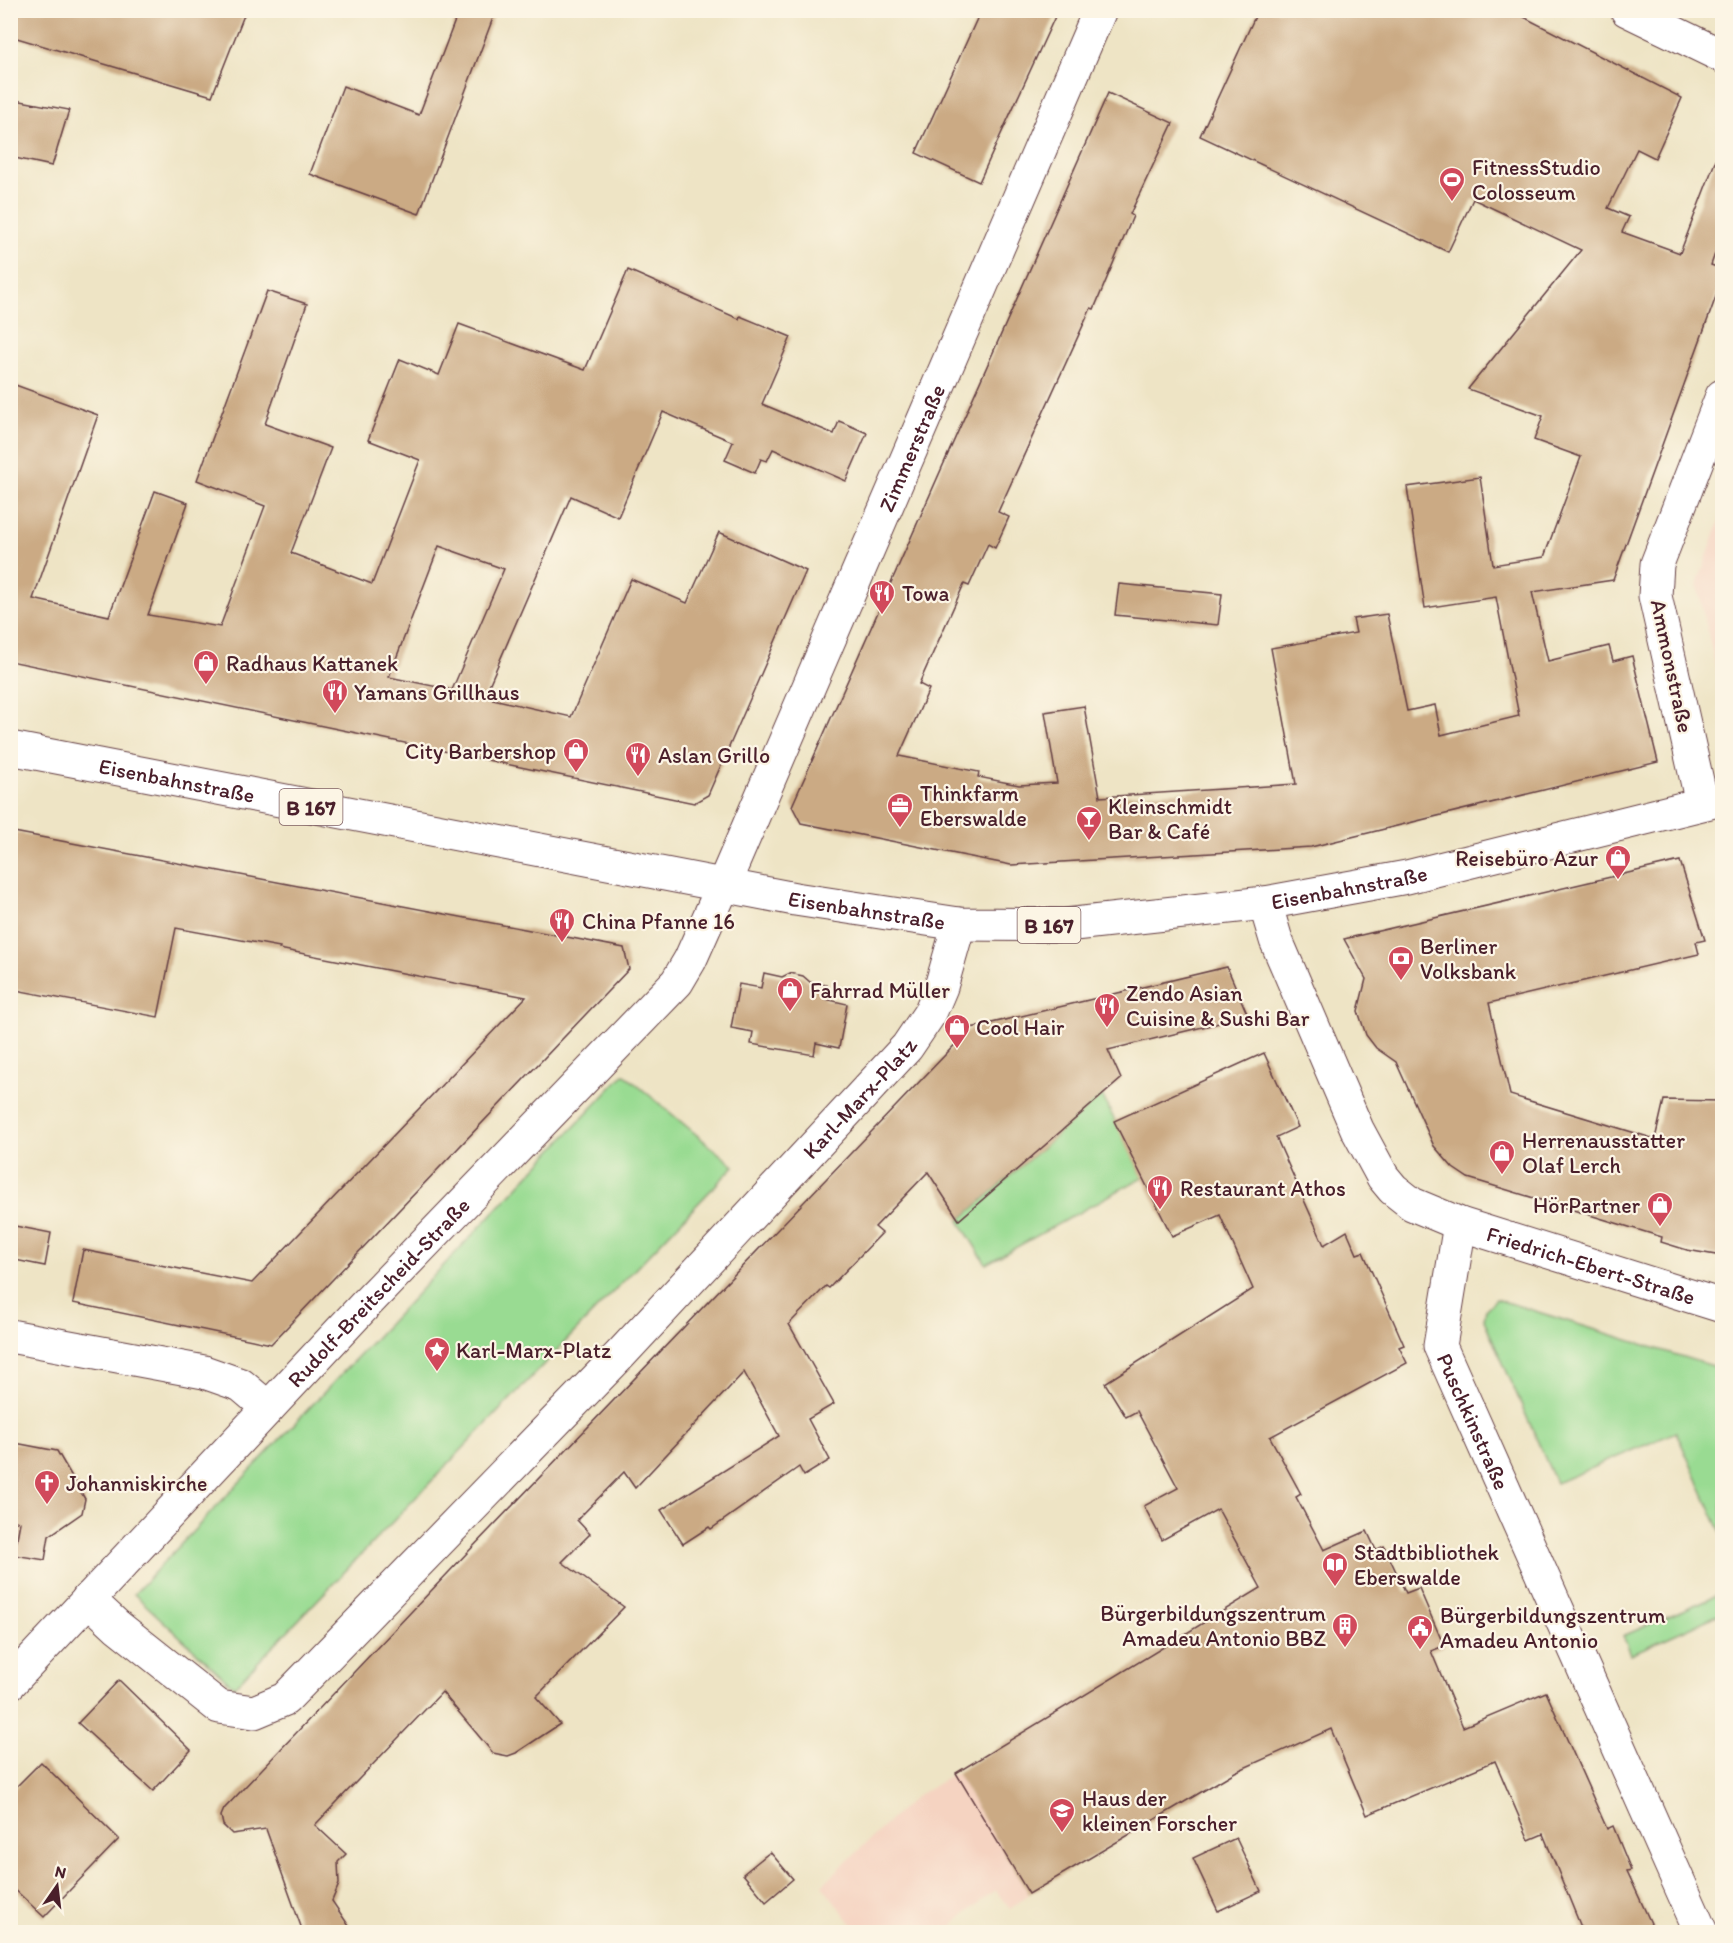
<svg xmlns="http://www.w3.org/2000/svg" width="1733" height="1943" viewBox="0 0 1733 1943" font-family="Itim,sans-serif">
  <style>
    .built { fill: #f5d3c1 }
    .green { fill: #99db92; stroke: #727d5e; stroke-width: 1.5 }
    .building { fill: #cbaa84; fill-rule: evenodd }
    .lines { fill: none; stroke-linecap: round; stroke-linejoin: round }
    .street-casing { stroke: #633d42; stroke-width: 35 }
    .secondary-casing { stroke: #633d42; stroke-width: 35 }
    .primary-casing { stroke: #633d42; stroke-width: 35 }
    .street { stroke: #fff; stroke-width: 33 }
    .secondary { stroke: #fff; stroke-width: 33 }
    .primary { stroke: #fff; stroke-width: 33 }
    .labels { text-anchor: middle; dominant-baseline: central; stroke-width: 4.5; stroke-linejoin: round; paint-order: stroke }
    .shield { fill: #fcf5e5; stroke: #7f5f63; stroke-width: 1.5 }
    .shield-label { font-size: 21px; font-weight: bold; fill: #4a1f2b }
    .poi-label { font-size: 22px; fill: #4a1f2b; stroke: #fcf5e5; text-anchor: start }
    .street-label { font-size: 22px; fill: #4a1f2b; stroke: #fcf5e5 }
  </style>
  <rect width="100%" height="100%" fill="#fcf5e5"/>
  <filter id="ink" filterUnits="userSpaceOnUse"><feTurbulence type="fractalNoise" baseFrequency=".0167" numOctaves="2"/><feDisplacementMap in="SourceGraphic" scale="12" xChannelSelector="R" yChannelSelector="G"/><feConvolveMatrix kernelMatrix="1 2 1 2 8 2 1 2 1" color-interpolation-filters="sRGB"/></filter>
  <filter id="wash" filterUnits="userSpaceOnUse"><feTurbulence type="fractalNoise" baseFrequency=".008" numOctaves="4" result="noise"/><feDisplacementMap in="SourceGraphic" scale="24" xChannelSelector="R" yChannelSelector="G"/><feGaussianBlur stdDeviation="1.35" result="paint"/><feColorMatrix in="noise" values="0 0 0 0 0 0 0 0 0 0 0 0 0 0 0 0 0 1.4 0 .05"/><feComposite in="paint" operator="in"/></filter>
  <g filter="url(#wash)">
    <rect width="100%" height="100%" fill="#eee4c5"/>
    <g class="built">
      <polygon points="1722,513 1722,695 1697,585"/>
      <polygon points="956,1773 1029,1894 1010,1909 995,1890 944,1932 858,1932 822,1885 916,1796"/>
    </g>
    <g class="green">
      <polygon points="624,1074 734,1166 234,1687 134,1594"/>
      <polygon points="1102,1095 1143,1177 986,1264 959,1221"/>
      <polygon points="1496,1299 1722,1369 1722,1535 1676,1432 1556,1483 1484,1320 1486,1309"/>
      <polygon points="1722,1593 1722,1613 1631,1654 1623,1636"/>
    </g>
    <g id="blocks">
      <g class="building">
        <polygon points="10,10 246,10 212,96 10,36"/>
        <polygon points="459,10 496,10 419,214 310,174 343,86 419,115"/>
        <polygon points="981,10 1058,10 979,182 916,153"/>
        <polygon points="1258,10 1510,10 1682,98 1655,158 1637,149 1608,208 1629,217 1622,232 1680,253 1720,149 1722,150 1722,234 1711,265 1722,269 1722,280 1613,580 1532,592 1548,661 1609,646 1613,661 1632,656 1658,762 1311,847 1011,865 801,823 792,806 1108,93 1173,123 1130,214 1133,216 1094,309 1091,308 998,512 1009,517 995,548 988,544 969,586 964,584 919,684 929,689 899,756 979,772 978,777 1019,785 1057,783 1045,712 1084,706 1100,797 1296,784 1271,648 1356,633 1353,619 1387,614 1407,711 1435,705 1441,735 1519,716 1496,597 1425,608 1407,487 1480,477 1493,565 1544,557 1581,457 1534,440 1543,416 1468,389 1581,250 1473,199 1448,252 1200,136"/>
        <polygon points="10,99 69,110 52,166 10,157"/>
        <path d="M 628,270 L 739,319 L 740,316 L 791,337 L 762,404 L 834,434 L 839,421 L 867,433 L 846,481 L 773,449 L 767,461 L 761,459 L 755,473 L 725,460 L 733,442 L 663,412 L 618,517 L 571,496 L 484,697 L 571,717 L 631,579 L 687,603 L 719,532 L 806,571 L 708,795 L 694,803 L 10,661 L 10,383 L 98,415 L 33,599 L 109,616 L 155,491 L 188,503 L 148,615 L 220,627 L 265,506 L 197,480 L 267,291 L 307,304 L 265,424 L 331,448 L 291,553 L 372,584 L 420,460 L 368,440 L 400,359 L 439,375 L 459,324 L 585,370 ZM 439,546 L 504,569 L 452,690 L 389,677 Z"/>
        <polygon points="1119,584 1222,594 1218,625 1115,615"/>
        <polygon points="14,832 624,948 629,969 271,1344 73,1303 83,1250 252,1283 526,997 279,949 280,947 176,928 158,1017 10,989 10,851"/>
        <polygon points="1680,861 1705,940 1696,942 1699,954 1489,1003 1510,1095 1655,1139 1664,1100 1722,1101 1722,1256 1687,1250 1661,1242 1662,1237 1468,1178 1453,1168 1434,1146 1396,1062 1376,1048 1366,1035 1358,1011 1366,979 1344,939"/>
        <polygon points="1227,967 1248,1016 1108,1050 1121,1079 959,1220 928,1172 875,1227 882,1233 829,1288 826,1286 789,1324 834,1404 808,1419 830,1460 804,1476 799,1467 711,1529 709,1527 683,1544 661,1510 779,1436 744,1372 635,1488 624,1472 577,1520 590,1534 562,1562 624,1607 536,1697 560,1724 516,1753 508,1756 493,1753 442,1692 315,1825 346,1854 338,1862 339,1884 332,1901 353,1932 303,1932 266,1829 232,1834 223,1825 221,1816 224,1809 467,1553 971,1028"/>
        <polygon points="764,973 782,977 790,973 803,976 810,982 827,985 825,999 847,1004 839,1048 816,1043 814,1055 751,1044 753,1032 731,1028 739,984 761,988"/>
        <polygon points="1264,1053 1298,1127 1276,1137 1324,1245 1347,1231 1357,1254 1363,1252 1404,1345 1399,1347 1407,1363 1270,1437 1301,1494 1296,1497 1324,1550 1367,1531 1376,1550 1384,1546 1406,1593 1419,1588 1444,1646 1431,1651 1463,1727 1546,1692 1607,1829 1613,1826 1631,1870 1627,1871 1655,1932 1583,1932 1543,1834 1529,1840 1495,1761 1367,1815 1331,1729 1235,1772 1029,1894 956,1773 1261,1588 1218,1509 1162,1540 1144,1506 1178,1488 1137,1411 1126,1417 1105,1383 1253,1289 1220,1215 1172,1236 1114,1121"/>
        <polygon points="10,1225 51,1233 45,1266 10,1259"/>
        <polygon points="10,1442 57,1451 85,1499 82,1513 49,1536 45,1560 14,1555 20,1522 10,1520"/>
        <polygon points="119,1680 191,1750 153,1791 78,1723"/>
        <polygon points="41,1762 119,1839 44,1917 10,1885 10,1793"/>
        <polygon points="1236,1838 1261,1891 1218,1911 1193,1858"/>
        <polygon points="770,1852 793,1879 766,1902 743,1874"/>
      </g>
    </g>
  </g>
  <g filter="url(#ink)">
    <use href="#blocks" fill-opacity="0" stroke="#633d42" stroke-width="1.5"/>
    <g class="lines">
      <defs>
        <g id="street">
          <polyline points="1627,10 1722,56"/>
          <polyline points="1702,803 1655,596 1657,564 1722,396"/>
          <path id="s1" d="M 723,886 L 1100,10"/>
          <path id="s2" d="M 1265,903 L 1276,940 L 1357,1129 L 1383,1177 L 1393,1189 L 1412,1204 L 1460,1224 L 1722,1306"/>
          <path id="s3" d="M 1460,1224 L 1440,1346 L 1701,1932"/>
          <polyline points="10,1336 204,1372 241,1385 268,1408"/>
          <path id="s4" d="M 88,1599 L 117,1626 L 219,1707 L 254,1712 L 285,1699 L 620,1355 L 907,1047 L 930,1013 L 941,987 L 959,924"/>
        </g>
        <g id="secondary">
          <path id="s5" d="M 10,1683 L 365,1305 L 677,982 L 690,960 L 723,886"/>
        </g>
        <g id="primary">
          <path id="s6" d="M 10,748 L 795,899 L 959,924 L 1065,925 L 1265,903 L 1407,877 L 1722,799"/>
        </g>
      </defs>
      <use href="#street" class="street-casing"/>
      <use href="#secondary" class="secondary-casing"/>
      <use href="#primary" class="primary-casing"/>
      <use href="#street" class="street"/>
      <use href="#secondary" class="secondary"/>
      <use href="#primary" class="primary"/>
    </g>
  </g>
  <defs>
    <symbol id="stadium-pin" viewBox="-11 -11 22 30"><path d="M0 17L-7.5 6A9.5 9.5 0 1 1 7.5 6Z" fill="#d1495b" stroke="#fcf5e5"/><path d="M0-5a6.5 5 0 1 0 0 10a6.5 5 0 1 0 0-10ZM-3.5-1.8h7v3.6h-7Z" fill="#fff"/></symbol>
    <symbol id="restaurant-pin" viewBox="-11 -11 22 30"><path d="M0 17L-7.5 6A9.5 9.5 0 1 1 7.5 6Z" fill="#d1495b" stroke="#fcf5e5"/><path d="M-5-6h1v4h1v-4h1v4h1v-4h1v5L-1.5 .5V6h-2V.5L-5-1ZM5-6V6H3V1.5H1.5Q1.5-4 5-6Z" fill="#fff"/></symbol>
    <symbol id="shop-pin" viewBox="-11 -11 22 30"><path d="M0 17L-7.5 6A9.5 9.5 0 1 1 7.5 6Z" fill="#d1495b" stroke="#fcf5e5"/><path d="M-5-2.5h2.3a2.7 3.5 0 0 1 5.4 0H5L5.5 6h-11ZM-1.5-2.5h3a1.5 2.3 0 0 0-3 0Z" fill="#fff"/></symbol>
    <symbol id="office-pin" viewBox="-11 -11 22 30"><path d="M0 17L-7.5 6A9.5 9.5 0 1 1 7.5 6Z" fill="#d1495b" stroke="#fcf5e5"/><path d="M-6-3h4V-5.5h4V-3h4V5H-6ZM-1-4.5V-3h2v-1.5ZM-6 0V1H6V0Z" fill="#fff"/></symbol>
    <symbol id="bar-pin" viewBox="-11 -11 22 30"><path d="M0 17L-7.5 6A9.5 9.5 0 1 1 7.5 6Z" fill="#d1495b" stroke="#fcf5e5"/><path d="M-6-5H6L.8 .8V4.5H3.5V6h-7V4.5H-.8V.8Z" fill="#fff"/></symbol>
    <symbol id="bank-pin" viewBox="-11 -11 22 30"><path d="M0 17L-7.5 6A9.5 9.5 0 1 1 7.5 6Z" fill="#d1495b" stroke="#fcf5e5"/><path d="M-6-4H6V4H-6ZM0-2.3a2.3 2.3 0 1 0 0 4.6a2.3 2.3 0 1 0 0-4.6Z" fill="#fff"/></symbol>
    <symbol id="sight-pin" viewBox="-11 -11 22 30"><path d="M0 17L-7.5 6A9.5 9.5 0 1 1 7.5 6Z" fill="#d1495b" stroke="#fcf5e5"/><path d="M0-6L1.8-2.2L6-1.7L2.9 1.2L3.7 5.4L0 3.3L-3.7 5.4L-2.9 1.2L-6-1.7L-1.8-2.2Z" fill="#fff"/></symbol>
    <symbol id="church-pin" viewBox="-11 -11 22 30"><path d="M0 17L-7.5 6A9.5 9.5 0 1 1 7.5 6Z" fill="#d1495b" stroke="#fcf5e5"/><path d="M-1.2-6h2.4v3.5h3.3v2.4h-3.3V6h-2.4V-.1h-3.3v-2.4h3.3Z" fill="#fff"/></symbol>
    <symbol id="library-pin" viewBox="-11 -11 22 30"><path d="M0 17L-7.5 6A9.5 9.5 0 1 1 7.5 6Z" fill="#d1495b" stroke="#fcf5e5"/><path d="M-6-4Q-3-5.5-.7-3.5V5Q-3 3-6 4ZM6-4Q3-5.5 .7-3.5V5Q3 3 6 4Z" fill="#fff"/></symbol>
    <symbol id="building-pin" viewBox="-11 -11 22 30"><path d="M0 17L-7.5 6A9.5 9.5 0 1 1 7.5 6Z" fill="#d1495b" stroke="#fcf5e5"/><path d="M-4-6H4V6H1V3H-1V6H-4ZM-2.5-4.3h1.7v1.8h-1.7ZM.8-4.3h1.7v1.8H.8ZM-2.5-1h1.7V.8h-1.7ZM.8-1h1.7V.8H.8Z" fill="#fff"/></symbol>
    <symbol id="civic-pin" viewBox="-11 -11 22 30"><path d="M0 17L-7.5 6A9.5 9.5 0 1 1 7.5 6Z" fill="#d1495b" stroke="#fcf5e5"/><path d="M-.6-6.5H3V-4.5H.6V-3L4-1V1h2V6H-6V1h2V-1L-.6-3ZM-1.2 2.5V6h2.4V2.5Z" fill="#fff"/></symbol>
    <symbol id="school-pin" viewBox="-11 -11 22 30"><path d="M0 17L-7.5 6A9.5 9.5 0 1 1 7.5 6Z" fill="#d1495b" stroke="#fcf5e5"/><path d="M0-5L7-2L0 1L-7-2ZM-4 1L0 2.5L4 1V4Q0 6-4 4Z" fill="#fff"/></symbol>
  </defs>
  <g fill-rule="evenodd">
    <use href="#stadium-pin" x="1437" y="165" width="30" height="40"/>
    <use href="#restaurant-pin" x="867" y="578" width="30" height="40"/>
    <use href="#shop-pin" x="191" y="648" width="30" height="40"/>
    <use href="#restaurant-pin" x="320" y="677" width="30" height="40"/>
    <use href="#shop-pin" x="561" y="736" width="30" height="40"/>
    <use href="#restaurant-pin" x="623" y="740" width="30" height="40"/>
    <use href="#office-pin" x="885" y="791" width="30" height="40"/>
    <use href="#bar-pin" x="1074" y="804" width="30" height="40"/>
    <use href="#shop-pin" x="1603" y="843" width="30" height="40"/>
    <use href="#restaurant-pin" x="547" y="906" width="30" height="40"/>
    <use href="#bank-pin" x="1386" y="944" width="30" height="40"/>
    <use href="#shop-pin" x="775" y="975" width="30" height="40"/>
    <use href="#restaurant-pin" x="1092" y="991" width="30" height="40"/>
    <use href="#shop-pin" x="942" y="1012" width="30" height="40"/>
    <use href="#shop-pin" x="1487" y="1138" width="30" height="40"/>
    <use href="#restaurant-pin" x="1145" y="1173" width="30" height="40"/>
    <use href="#shop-pin" x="1645" y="1190" width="30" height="40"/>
    <use href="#sight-pin" x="422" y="1335" width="30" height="40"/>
    <use href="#church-pin" x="32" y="1468" width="30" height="40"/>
    <use href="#library-pin" x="1320" y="1550" width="30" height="40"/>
    <use href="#building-pin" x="1330" y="1611" width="30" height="40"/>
    <use href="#civic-pin" x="1405" y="1613" width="30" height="40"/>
    <use href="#school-pin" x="1047" y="1796" width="30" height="40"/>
  </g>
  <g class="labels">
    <g class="shield">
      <rect x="279.5" y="789" width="63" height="36" rx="4.5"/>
      <rect x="1017.5" y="907" width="63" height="36" rx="4.5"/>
    </g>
    <g class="shield-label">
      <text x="311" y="807">B 167</text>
      <text x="1049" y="925">B 167</text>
    </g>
    <g class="poi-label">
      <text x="1472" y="167">FitnessStudio<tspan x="1472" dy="25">Colosseum</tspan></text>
      <text x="902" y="593">Towa</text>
      <text x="226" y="663">Radhaus Kattanek</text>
      <text x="354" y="692">Yamans Grillhaus</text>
      <text x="556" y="751" text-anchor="end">City Barbershop</text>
      <text x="658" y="755">Aslan Grillo</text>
      <text x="920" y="793">Thinkfarm<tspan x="920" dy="25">Eberswalde</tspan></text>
      <text x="1108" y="806">Kleinschmidt<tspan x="1108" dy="25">Bar &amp; Café</tspan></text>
      <text x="1598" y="858" text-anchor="end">Reisebüro Azur</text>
      <text x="582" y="921">China Pfanne 16</text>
      <text x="1420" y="946">Berliner<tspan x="1420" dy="25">Volksbank</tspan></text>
      <text x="810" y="990">Fahrrad Müller</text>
      <text x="1126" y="993">Zendo Asian<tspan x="1126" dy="25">Cuisine &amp; Sushi Bar</tspan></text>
      <text x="976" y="1027">Cool Hair</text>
      <text x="1522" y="1140">Herrenausstatter<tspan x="1522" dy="25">Olaf Lerch</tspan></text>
      <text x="1180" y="1188">Restaurant Athos</text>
      <text x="1640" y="1205" text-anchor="end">HörPartner</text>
      <text x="456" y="1350">Karl-Marx-Platz</text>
      <text x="66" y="1483">Johanniskirche</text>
      <text x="1354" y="1552">Stadtbibliothek<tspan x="1354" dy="25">Eberswalde</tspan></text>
      <text x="1326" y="1613" text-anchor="end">Bürgerbildungszentrum<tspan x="1326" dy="25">Amadeu Antonio BBZ</tspan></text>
      <text x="1440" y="1615">Bürgerbildungszentrum<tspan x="1440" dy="25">Amadeu Antonio</tspan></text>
      <text x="1082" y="1798">Haus der<tspan x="1082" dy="25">kleinen Forscher</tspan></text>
    </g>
    <g class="street-label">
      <text stroke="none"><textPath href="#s1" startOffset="477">Zimmerstraße</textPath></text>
      <text transform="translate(1672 666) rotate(78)">Ammonstraße</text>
      <text stroke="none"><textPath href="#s6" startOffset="170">Eisenbahnstraße</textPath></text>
      <text stroke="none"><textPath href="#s6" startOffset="1358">Eisenbahnstraße</textPath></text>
      <text stroke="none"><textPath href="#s6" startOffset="872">Eisenbahnstraße</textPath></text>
      <text stroke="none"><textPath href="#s4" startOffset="1070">Karl-Marx-Platz</textPath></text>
      <text stroke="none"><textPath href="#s2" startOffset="528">Friedrich-Ebert-Straße</textPath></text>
      <text stroke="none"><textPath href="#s5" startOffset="537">Rudolf-Breitscheid-Straße</textPath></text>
      <text stroke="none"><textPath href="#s3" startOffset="206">Puschkinstraße</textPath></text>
    </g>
  </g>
  <rect width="1733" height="1943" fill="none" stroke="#fcf5e5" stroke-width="36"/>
  <g transform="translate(57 1886) rotate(14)" stroke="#fcf5e5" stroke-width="4.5" paint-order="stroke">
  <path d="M0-4.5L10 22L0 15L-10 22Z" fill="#4a1f2b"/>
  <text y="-9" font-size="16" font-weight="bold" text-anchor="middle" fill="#4a1f2b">N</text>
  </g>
</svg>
